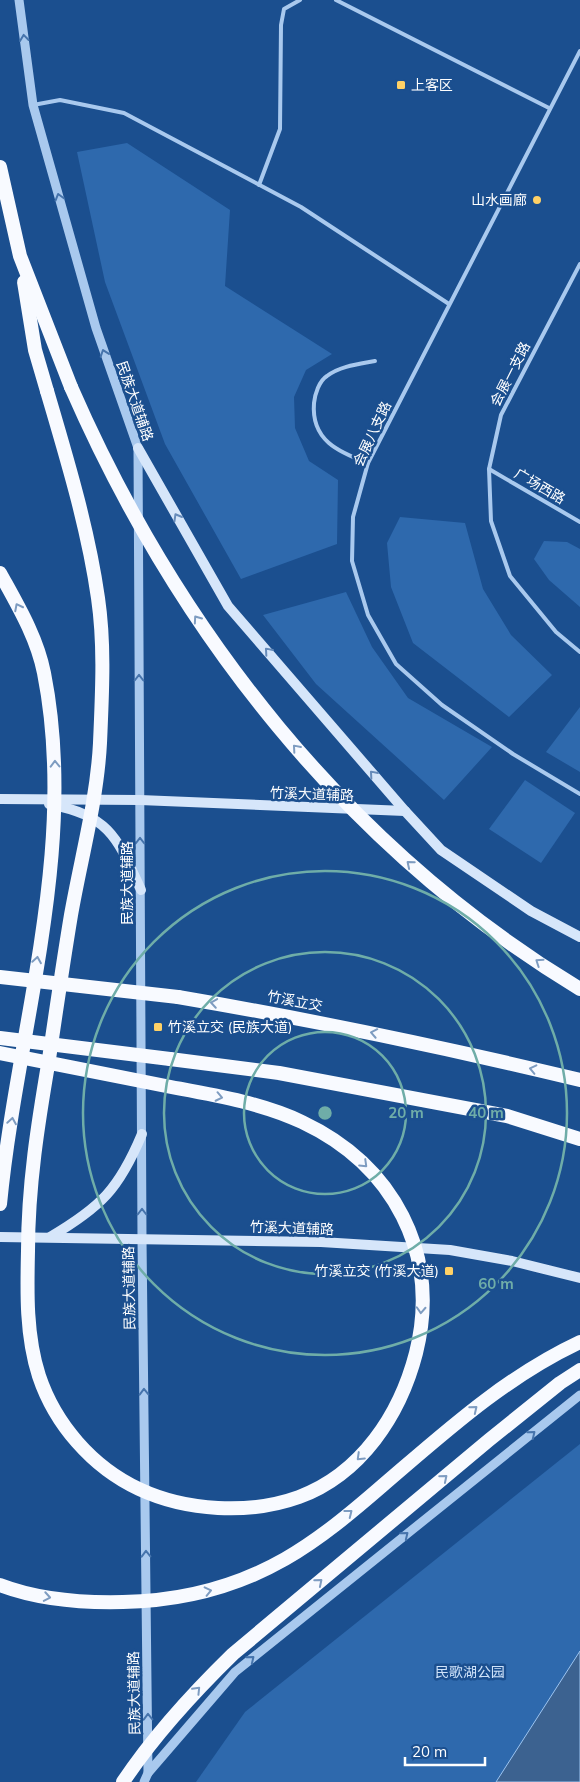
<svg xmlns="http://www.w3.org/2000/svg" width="580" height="1782" viewBox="0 0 580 1782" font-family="Mulish,'Noto Sans SC',sans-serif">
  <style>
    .green { fill: #2e69ad }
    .water { fill: #3c6290; stroke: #9cc4f0 }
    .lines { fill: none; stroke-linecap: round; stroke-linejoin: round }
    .service { stroke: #a9c9ee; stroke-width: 4 }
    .tertiary { stroke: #a9c9ee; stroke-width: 9 }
    .secondary { stroke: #d6e6fa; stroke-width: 10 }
    .trunk { stroke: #f8faff; stroke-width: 14 }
    .trunk-bridge { stroke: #f8faff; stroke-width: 14 }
    .oneway { stroke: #4674ac }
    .oneway2 { stroke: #668bba }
    .oneway3 { stroke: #7e9cc1 }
    .ring { fill: none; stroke: #6fada8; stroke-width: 2.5 }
    .poi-dot { fill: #ffd166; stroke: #1b4f8f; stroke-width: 2 }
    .labels { text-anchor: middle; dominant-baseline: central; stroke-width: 5; stroke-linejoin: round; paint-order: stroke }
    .poi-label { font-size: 14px; fill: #fff; stroke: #1b4f8f; text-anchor: start }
    .street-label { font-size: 14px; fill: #fff; stroke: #1b4f8f }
    .park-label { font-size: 14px; fill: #cfe3fa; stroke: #1b4f8f }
    .centre { fill: #6fada8; stroke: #1b4f8f; stroke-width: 2.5 }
    .ring-label { font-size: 15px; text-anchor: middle; font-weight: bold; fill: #6fada8; stroke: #1b4f8f; stroke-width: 5; stroke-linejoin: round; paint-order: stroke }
  </style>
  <rect width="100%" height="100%" fill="#1b4f8f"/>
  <g class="green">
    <polygon points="127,143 230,210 225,286 332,354 306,370 294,397 295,428 309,461 338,480 337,544 241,579 165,444 105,282 77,152"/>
    <polygon points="400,517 465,523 483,589 511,635 552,675 509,717 413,643 391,587 387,543"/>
    <polygon points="544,541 567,542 580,549 580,607 549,580 534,559"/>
    <polygon points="346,592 372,647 408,698 492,747 444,800 316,684 263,615"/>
    <polygon points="580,707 580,772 546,752"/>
    <polygon points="525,780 575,813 541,863 489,829"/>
    <polygon points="580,1444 580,1782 196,1782 245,1712"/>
  </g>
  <polygon class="water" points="580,1651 580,1782 496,1782"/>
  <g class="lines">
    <g class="service">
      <polyline points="336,0 549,108"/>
      <polyline points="580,51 368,463 353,517 352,561 368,615 396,664 442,705 513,754 580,794"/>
      <polyline points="33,105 60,100 124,113 301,207 449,304"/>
      <polyline points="259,185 280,129 281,25 284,9 300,0"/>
      <polyline points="580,264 501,415 489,469 491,521 510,576 556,632 580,652"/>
      <path d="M 368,463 C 338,452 311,440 314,403 C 315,394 319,381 327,376 C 340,366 359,364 375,361"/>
      <polyline points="489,469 580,522"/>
    </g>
    <g class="tertiary">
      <polyline points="19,0 33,105 96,328 138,448 142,1239 148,1773 144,1782"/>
      <polyline points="148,1773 235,1672 580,1395"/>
    </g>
    <g class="secondary">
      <polyline points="138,448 228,606 405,811 441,850 531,911 580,937"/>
      <polyline points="0,799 140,800 405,811"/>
      <path d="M 49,804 C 110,816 117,837 141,890"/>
      <polyline points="0,1237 321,1242 450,1250 512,1261 580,1278"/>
      <path d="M 50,1237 C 101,1207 119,1189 142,1134"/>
    </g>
    <g class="trunk">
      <polyline points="0,167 20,256 71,387"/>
      <polyline points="24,282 35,350 47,391"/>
      <path d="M 178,997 C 313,1020 447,1048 580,1080"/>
      <polyline points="170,1059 279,1073 507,1116 580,1139"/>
    </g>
    <g class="trunk-bridge">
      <path d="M 71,387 C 178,632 348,849 580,989"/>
      <path d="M 0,573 C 17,604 37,637 44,673 C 79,850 17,1028 0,1204"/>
      <polyline points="0,977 178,997"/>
      <polyline points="0,1038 170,1059"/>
      <path d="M 0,1053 L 171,1087 C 214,1095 262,1103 302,1122 C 393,1165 441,1253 416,1353 C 400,1415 361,1474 299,1497 C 249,1515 186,1511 139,1489 C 92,1467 55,1424 39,1376 C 26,1336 27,1292 28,1251 C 28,1186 38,1123 49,1059 C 56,1011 63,963 71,915 C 81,858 97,801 100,743 C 102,695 105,646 98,598 C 88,528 67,459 47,391"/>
      <path d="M 0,1585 C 39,1600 81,1603 123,1602 C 180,1601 236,1587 285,1559 C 320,1539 352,1512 382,1486 C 444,1433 505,1377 580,1342"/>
      <path d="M 123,1782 C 155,1734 192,1694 233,1654 L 489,1440 L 560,1383 L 580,1370"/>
    </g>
  </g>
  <defs><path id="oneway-chevron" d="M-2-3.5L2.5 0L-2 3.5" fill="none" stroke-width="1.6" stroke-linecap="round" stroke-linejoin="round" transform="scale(1.25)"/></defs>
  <g class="oneway">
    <use href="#oneway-chevron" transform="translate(24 38) rotate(-97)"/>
    <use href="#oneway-chevron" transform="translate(59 197) rotate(-106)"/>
    <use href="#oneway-chevron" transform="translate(104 353) rotate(-109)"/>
    <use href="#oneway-chevron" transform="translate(139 678) rotate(-90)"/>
    <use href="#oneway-chevron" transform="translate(140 841) rotate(-90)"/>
    <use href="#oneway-chevron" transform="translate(142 1212) rotate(-90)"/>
    <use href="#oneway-chevron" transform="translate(144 1392) rotate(-91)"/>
    <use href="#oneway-chevron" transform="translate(532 1434) rotate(-39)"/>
    <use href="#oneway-chevron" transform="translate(405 1535) rotate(-39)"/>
    <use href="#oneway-chevron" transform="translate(146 1554) rotate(-91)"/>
    <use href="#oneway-chevron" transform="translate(251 1659) rotate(-39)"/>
    <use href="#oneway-chevron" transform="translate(148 1717) rotate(-91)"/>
  </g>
  <g class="oneway2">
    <use href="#oneway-chevron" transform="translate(177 517) rotate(-120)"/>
    <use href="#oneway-chevron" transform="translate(268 651) rotate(-131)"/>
    <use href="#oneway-chevron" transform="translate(373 774) rotate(-131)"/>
  </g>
  <g class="oneway3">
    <use href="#oneway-chevron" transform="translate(18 607) rotate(-117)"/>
    <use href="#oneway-chevron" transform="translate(197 619) rotate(-125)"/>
    <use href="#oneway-chevron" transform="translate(296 748) rotate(-131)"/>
    <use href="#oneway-chevron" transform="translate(55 764) rotate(-91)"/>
    <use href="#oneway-chevron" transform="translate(410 864) rotate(-140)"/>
    <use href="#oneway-chevron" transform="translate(37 960) rotate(-81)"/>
    <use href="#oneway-chevron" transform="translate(539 962) rotate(-146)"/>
    <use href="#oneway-chevron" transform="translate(214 1003) rotate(-171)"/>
    <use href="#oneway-chevron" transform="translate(374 1033) rotate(-169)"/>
    <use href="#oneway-chevron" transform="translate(533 1069) rotate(-167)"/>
    <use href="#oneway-chevron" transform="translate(219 1097) rotate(12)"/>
    <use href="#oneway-chevron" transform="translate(12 1121) rotate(-81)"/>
    <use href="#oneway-chevron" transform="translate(364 1164) rotate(44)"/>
    <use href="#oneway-chevron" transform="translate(421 1310) rotate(93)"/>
    <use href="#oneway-chevron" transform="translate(474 1409) rotate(-39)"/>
    <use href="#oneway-chevron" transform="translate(360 1457) rotate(136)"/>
    <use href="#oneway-chevron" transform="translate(444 1478) rotate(-40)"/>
    <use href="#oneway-chevron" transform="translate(349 1513) rotate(-38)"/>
    <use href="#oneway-chevron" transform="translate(319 1582) rotate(-40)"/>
    <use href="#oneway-chevron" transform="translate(208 1591) rotate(-13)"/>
    <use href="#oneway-chevron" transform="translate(47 1597) rotate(10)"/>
    <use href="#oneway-chevron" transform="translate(197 1690) rotate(-46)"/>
  </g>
  <g class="ring">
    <circle cx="325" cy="1113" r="81"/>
    <circle cx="325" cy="1113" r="161"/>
    <circle cx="325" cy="1113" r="242"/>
  </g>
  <g class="poi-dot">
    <rect x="396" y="80" width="10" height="10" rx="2.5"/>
    <circle cx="537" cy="200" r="5"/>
    <rect x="153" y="1022" width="10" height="10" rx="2.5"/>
    <rect x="444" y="1266" width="10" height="10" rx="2.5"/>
  </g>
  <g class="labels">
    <g class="poi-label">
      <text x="411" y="85">上客区</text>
      <text x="527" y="200" text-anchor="end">山水画廊</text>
      <text x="168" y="1027">竹溪立交 (民族大道)</text>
      <text x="439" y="1271" text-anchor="end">竹溪立交 (竹溪大道)</text>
    </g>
    <g class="street-label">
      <text transform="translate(510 374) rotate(-63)">会展一支路</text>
      <text transform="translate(135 401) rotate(71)">民族大道辅路</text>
      <text transform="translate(372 434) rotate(-65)">会展八支路</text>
      <text transform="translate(540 486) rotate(30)">广场西路</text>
      <text transform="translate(312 794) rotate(2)">竹溪大道辅路</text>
      <text transform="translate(127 883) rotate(-90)">民族大道辅路</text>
      <text transform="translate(295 1001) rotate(11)">竹溪立交</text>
      <text transform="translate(292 1228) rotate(2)">竹溪大道辅路</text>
      <text transform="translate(129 1288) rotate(-91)">民族大道辅路</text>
      <text transform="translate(134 1693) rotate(-91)">民族大道辅路</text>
    </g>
    <g class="park-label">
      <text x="470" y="1672">民歌湖公园</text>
    </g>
  </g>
  <circle cx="325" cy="1113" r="8" class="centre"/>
  <g class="ring-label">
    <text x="406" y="1118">20 m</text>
    <text x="486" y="1118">40 m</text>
    <text x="496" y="1289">60 m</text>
  </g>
  <path d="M405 1757v8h80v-8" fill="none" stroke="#ffffff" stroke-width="2.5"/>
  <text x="412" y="1757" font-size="15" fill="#ffffff" stroke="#1b4f8f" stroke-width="4" paint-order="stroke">20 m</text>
</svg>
